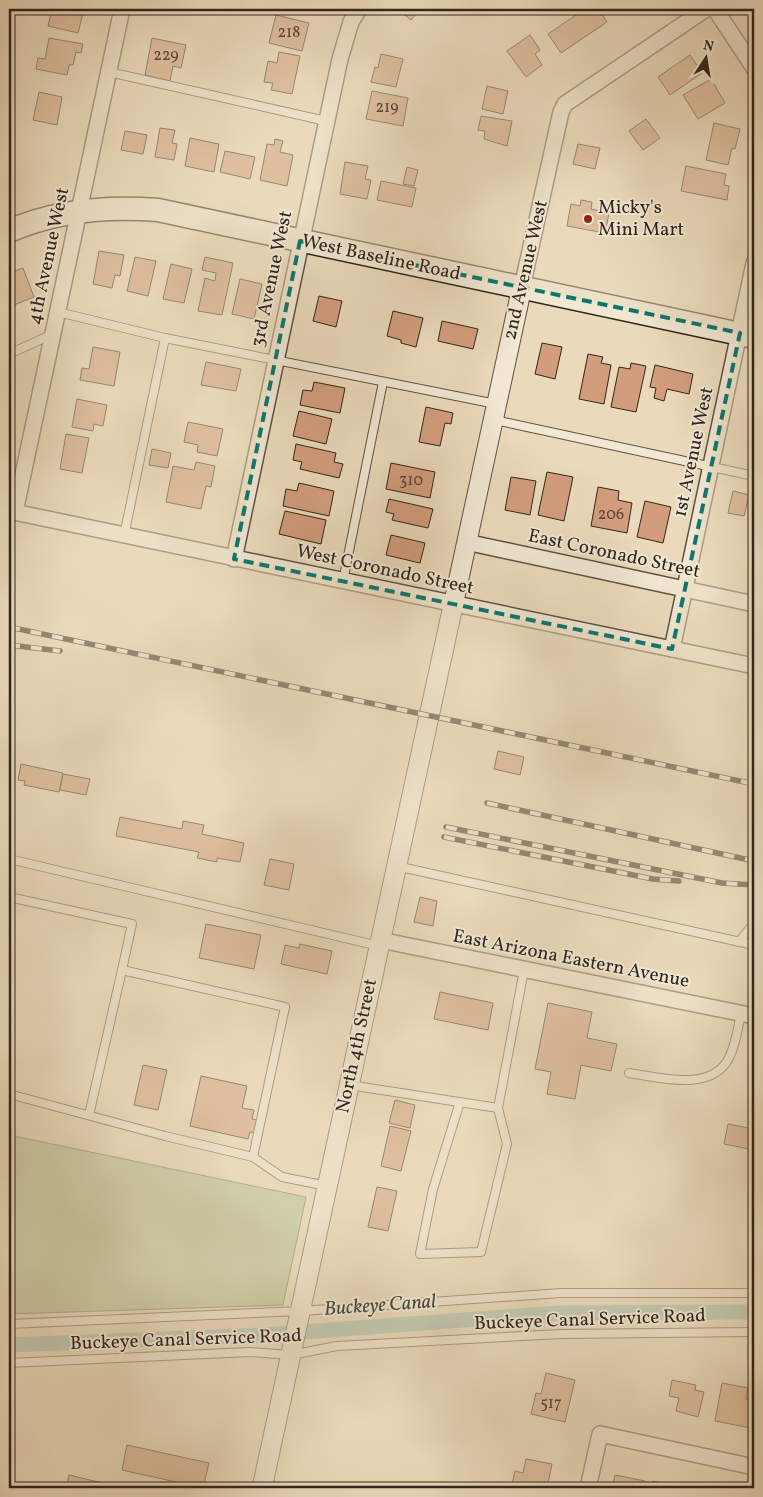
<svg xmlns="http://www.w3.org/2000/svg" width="763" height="1497" viewBox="0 0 763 1497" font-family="Vollkorn,serif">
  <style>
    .green { fill: #b4c092; stroke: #727258 }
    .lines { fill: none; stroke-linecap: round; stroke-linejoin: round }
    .canal { stroke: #9ba; stroke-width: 15 }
    .building { fill: #d39d7d; stroke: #30251e }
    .service-casing { stroke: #5e5245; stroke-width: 10 }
    .minor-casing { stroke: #5e5245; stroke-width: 18 }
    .tertiary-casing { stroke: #5e5245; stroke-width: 21 }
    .secondary-casing { stroke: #30251e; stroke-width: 25 }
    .service { stroke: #f1e7d3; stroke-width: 8 }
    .minor { stroke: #f1e7d3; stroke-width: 15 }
    .tertiary { stroke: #f1e7d3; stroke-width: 19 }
    .secondary { stroke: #f1e7d3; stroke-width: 22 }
    .rail-casing { stroke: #30251e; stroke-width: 5.5 }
    .rail { stroke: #f1e7d3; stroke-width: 4; stroke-dasharray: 11; stroke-linecap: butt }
    .marked { fill: none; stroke: #0f766e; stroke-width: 4; stroke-dasharray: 10 6; stroke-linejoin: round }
    .poi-dot { fill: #8f2418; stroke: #f1e7d3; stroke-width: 2 }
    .labels { text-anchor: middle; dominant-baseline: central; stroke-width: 4; stroke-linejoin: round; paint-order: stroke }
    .number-label { font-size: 16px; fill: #594336 }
    .poi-label { font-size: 19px; fill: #30251e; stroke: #f1e7d3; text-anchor: start }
    .street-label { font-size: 19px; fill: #30251e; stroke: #f1e7d3 }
    .water-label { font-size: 20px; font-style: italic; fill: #4a4a41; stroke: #f1e7d3 }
  </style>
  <rect width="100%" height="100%" fill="#eadabb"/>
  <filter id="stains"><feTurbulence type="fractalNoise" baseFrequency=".004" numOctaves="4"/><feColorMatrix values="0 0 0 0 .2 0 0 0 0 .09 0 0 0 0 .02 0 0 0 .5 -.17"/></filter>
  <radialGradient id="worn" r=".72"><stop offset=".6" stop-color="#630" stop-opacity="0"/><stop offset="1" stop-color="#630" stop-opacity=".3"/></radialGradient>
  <polygon class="green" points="9,1135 306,1197 283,1305 9,1314"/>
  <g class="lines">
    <polyline class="canal" points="9,1345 263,1335 557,1313 754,1312"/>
  </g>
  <g class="building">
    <polygon points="52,9 84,9 78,33 48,26"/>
    <polygon points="399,9 420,9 411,20 398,10"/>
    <polygon points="585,9 598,9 607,22 561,53 548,34"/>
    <polygon points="276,15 309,23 302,51 269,43"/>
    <polygon points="530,35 540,50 535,54 542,65 526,77 507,51"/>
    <polygon points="49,38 83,44 81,53 76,52 73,65 69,65 67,75 36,69 38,58 45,59"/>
    <polygon points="152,38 186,45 181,68 173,66 170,81 145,75"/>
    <polygon points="279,52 300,56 292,94 271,90 273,83 264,82 268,61 277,63"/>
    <polygon points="381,54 403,59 396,87 371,82 375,67 378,68"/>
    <polygon points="690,55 702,73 670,95 658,77"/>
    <polygon points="711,79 725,103 698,119 683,95"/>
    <polygon points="487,86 508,91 503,114 482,109"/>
    <polygon points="372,91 408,98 403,126 366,119"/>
    <polygon points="39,92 62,97 57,125 33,120"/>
    <polygon points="481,116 512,121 507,146 484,139 485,131 478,130"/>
    <polygon points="646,119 660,138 643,150 629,131"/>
    <polygon points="714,123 740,129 735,149 732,148 728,165 706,160"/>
    <polygon points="160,128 175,130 172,143 177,144 174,160 155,157"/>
    <polygon points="125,131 147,135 143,154 121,150"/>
    <polygon points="190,138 219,144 214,172 185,166"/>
    <polygon points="275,139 283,141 280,152 293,155 287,186 260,180 267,144 274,145"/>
    <polygon points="578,144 600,148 595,169 573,164"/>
    <polygon points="225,151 255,157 250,179 220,172"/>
    <polygon points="345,162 368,166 365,179 371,180 367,199 340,194"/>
    <polygon points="686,166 726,174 724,185 729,186 727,200 681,191"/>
    <polygon points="407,167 418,170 414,186 403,184"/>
    <polygon points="381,181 416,188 412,207 377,200"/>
    <polygon points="581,200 592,202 591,209 609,213 605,233 567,226 571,204 580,206"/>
    <polygon points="99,251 124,255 120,276 115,275 112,288 93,284"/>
    <polygon points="135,257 156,261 148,296 127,291"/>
    <polygon points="205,257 233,263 222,315 198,311 205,278 215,281 216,273 202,270"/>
    <polygon points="171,264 192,269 184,303 163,299"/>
    <polygon points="23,268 34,297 9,307 9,273"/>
    <polygon points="240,279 262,284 254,319 232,314"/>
    <polygon points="319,296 342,301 336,327 313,321"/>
    <polygon points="393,311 423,318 416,347 401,343 401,340 387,336"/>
    <polygon points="442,321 478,329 473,349 438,341"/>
    <polygon points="542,343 562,347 555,379 535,374"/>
    <polygon points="93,347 120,352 114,386 80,380 82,368 89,369"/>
    <polygon points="588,354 603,357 601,363 611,365 604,404 579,399"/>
    <polygon points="206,362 241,369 236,391 201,385"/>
    <polygon points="631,363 646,366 636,412 611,407 619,367 630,369"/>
    <polygon points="655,365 693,374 689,394 667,389 664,401 654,398 656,388 650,387"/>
    <polygon points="314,382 345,388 340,413 300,405 303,390 312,391"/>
    <polygon points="77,399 107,405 103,426 94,424 93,431 72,427"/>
    <polygon points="426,407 453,413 451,424 445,423 440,446 419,442"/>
    <polygon points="754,409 754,445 748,444"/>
    <polygon points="299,411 332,419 326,444 293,436"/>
    <polygon points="188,422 223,429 217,456 197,452 198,445 184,442"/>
    <polygon points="66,434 89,438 82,473 60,469"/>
    <polygon points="296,444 336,453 334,462 343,464 339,478 300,469 302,462 293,460"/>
    <polygon points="152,449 171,453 168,468 149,465"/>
    <polygon points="196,462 215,466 211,487 206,486 201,509 166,502 173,466 194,470"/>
    <polygon points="391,463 435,472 430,498 386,489"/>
    <polygon points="547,472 573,477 564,521 538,515"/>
    <polygon points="511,477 536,481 530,515 505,510"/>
    <polygon points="299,483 334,491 329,516 283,506 286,489 297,491"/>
    <polygon points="598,487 619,491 618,500 632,503 627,533 591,526"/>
    <polygon points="733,491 749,495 744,516 728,513"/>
    <polygon points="389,499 433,509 428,528 392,520 394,514 386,512"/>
    <polygon points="645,501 671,507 663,543 637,537"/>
    <polygon points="285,511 326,520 321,544 279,534"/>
    <polygon points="391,535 425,543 420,563 386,555"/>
    <polygon points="498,751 524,757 520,775 494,769"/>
    <polygon points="21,764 63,773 59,792 24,785 25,781 18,780"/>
    <polygon points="63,774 90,779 86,795 60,790"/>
    <polygon points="120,817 182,829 183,821 204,825 202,834 244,843 240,862 217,858 217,862 197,858 199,852 116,836"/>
    <polygon points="270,859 294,864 289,890 264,885"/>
    <polygon points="420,897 437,901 433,926 414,922"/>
    <polygon points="206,924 261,935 254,969 199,958"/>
    <polygon points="300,944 332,951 327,974 281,964 285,945 299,948"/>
    <polygon points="440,992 493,1003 488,1030 434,1019"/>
    <polygon points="548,1003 592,1012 587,1038 617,1044 611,1071 581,1065 575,1099 547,1094 551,1072 535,1069"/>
    <polygon points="143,1065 167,1070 158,1110 134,1105"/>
    <polygon points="201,1076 247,1086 242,1108 254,1110 252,1119 261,1121 258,1133 250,1132 248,1139 190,1126"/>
    <polygon points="395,1100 415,1105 410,1128 389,1123"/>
    <polygon points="728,1124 754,1129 754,1150 724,1144"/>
    <polygon points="390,1126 411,1131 401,1171 381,1166"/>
    <polygon points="377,1187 397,1191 388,1231 368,1227"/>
    <polygon points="546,1373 575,1380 565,1422 531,1414 536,1393 541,1394"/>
    <polygon points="672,1380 696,1385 695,1390 704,1392 698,1417 676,1411 679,1398 669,1396"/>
    <polygon points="722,1383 748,1388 746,1399 754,1400 751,1428 715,1421"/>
    <polygon points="127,1445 209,1463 203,1488 122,1470"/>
    <polygon points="9,1453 12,1454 9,1471"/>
    <polygon points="526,1459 552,1464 547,1488 511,1488 515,1471 523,1473"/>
    <polygon points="69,1475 111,1485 110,1488 66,1488"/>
    <polygon points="615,1475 645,1481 643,1488 612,1488"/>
    <polygon points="653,1481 679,1487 651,1488"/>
  </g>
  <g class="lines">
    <defs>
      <g id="service">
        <polyline points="109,72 326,121"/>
        <polyline points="58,312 165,338 496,404"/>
        <polyline points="9,354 53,334"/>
        <polyline points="495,420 754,476"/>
        <polyline points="124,536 165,338"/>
        <polyline points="343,581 383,382"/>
        <polyline points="9,859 379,946"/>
        <polyline points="396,866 754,945"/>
        <polyline points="9,897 132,924 122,970 285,1007 253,1157 165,1136 9,1094"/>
        <polyline points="739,942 754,923"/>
        <path d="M 629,1073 C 659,1077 711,1093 729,1058 C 736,1044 738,1028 741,1013"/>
        <polyline points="349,1085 498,1108 524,970"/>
        <polyline points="460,1102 433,1189 420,1254 481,1252 507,1144 498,1108"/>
        <polyline points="89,1115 122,970"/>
        <polyline points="253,1157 282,1177 327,1186"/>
        <polyline points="9,1324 301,1311 561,1293 754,1293"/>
        <polyline points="9,1363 250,1352 291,1355 337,1346 561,1334 754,1332"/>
      </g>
      <g id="minor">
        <polyline points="715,9 754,68"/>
        <polyline points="522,287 561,112 565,104 706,9"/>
        <polyline points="9,511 754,666"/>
        <polyline points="15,512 122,9"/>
        <polyline points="466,542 754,604"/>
        <polyline points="234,559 340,59 351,22 359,9"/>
        <polyline points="672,649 754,263"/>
        <polyline points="380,940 754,1016"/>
        <polyline points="588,1488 600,1434 754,1467"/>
      </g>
      <polyline id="tertiary" points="262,1488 522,287"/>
      <path id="secondary" d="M 9,231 C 57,210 107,206 158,210 L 754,337"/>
    </defs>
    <use href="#service" class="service-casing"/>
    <use href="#minor" class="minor-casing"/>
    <use href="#tertiary" class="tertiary-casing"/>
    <use href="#secondary" class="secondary-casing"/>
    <use href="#service" class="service"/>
    <use href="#minor" class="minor"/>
    <use href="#tertiary" class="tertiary"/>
    <use href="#secondary" class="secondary"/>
    <defs>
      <g id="rail">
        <polyline points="9,627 754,784"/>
        <polyline points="9,645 60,651"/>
        <polyline points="487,803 754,861"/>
        <polyline points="446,827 722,883 754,885"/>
        <polyline points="444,837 653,879 679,881"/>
      </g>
    </defs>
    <use href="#rail" class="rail-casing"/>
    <use href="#rail" class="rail"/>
  </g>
  <path d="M0 0H763V1497H0ZM 300,241 L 740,333 L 672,649 L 234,559 Z" fill="#eadabb" fill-opacity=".55" fill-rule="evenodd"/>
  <path class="marked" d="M 300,241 L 740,333 L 672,649 L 234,559 Z"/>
  <circle class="poi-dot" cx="588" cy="219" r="5"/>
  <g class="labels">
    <g class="number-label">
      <text x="289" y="33">218</text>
      <text x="166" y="56">229</text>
      <text x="387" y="108">219</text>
      <text x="411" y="481">310</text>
      <text x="611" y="515">206</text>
      <text x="551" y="1404">517</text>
    </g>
    <g class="poi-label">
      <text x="598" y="208">Micky's<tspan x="598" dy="22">Mini Mart</tspan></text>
    </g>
    <g class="street-label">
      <text transform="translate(49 256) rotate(-78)">4th Avenue West</text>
      <text transform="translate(381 258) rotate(12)">West Baseline Road</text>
      <text transform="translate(526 270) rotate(-77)">2nd Avenue West</text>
      <text transform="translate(272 279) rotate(-78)">3rd Avenue West</text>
      <text transform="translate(694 452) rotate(-78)">1st Avenue West</text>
      <text transform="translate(614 554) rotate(12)">East Coronado Street</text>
      <text transform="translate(385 570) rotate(12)">West Coronado Street</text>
      <text transform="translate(571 959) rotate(11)">East Arizona Eastern Avenue</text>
      <text transform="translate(357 1046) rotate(-78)">North 4th Street</text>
      <text transform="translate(590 1320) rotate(-2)">Buckeye Canal Service Road</text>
      <text transform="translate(186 1340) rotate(-2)">Buckeye Canal Service Road</text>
    </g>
    <g class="water-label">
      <text transform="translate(380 1306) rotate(-4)">Buckeye Canal</text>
    </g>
  </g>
  <rect width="763" height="1497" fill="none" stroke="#eadabb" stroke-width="30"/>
  <rect x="10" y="10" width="743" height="1477" fill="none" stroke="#30251e" stroke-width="2.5"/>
  <rect x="15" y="15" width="733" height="1467" fill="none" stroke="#30251e"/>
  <g transform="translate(706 58) rotate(12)" stroke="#f1e7d3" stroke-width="4" paint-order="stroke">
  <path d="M0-4L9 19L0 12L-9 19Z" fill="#30251e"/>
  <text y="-8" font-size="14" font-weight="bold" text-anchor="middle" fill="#30251e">N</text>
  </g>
  <rect width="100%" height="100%" filter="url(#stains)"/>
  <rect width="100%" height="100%" fill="url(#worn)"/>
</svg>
